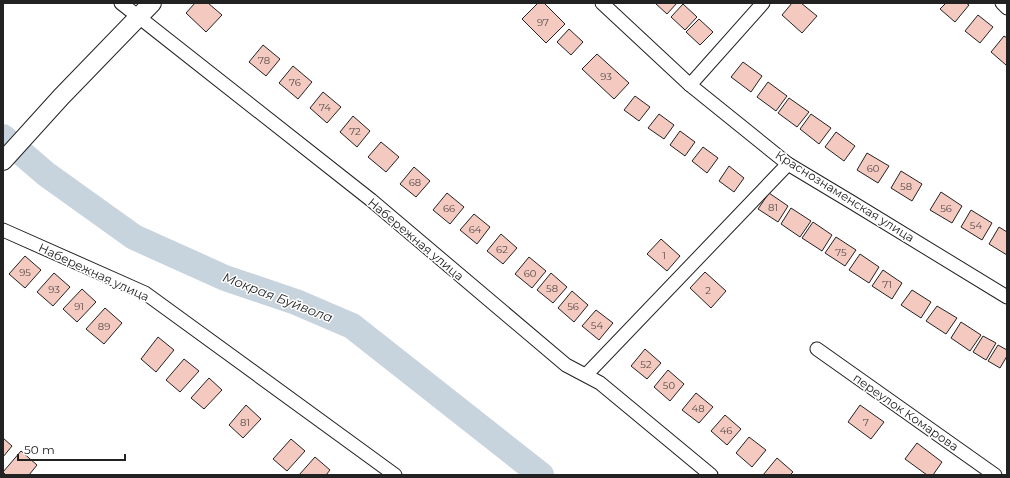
<svg xmlns="http://www.w3.org/2000/svg" width="1010" height="478" viewBox="0 0 1010 478" font-family="Montserrat,sans-serif">
  <style>
    .lines { fill: none; stroke-linecap: round; stroke-linejoin: round }
    .river { stroke: #c7d3dd; stroke-width: 26 }
    .building { fill: #f3c9c0; stroke: #222 }
    .street-casing { stroke: #222; stroke-width: 15 }
    .secondary-casing { stroke: #222; stroke-width: 20 }
    .street { stroke: #fff; stroke-width: 13 }
    .secondary { stroke: #fff; stroke-width: 18 }
    .labels { text-anchor: middle; dominant-baseline: central; stroke-width: 3; stroke-linejoin: round; paint-order: stroke }
    .number-label { font-size: 10px; fill: #564c4a }
    .street-label { font-size: 12px; fill: #222; stroke: #fff }
    .water-label { font-size: 13px; font-style: italic; fill: #222; stroke: #fff }
  </style>
  <rect width="100%" height="100%" fill="#fff"/>
  <g class="lines">
    <polyline class="river" points="3,137 46,174 134,237 225,278 296,302 352,326 541,475"/>
  </g>
  <g class="building">
    <polygon points="195,3 208,3 222,15 206,32 186,13"/>
    <polygon points="538,3 544,3 565,24 546,43 522,19"/>
    <polygon points="655,3 677,3 667,14"/>
    <polygon points="792,3 801,3 817,16 802,33 782,15"/>
    <polygon points="946,3 966,3 969,5 955,22 940,9"/>
    <polygon points="683,4 697,17 685,30 671,17"/>
    <polygon points="978,15 993,27 980,43 965,31"/>
    <polygon points="699,19 713,32 700,45 686,32"/>
    <polygon points="569,29 583,42 571,55 557,42"/>
    <polygon points="1004,36 1007,38 1007,63 1006,65 991,52"/>
    <polygon points="263,45 280,59 266,76 249,62"/>
    <polygon points="597,54 629,83 614,99 582,69"/>
    <polygon points="743,62 762,76 751,92 731,77"/>
    <polygon points="293,66 312,82 298,99 279,83"/>
    <polygon points="768,82 787,96 776,111 757,97"/>
    <polygon points="323,92 341,107 327,123 310,108"/>
    <polygon points="635,96 650,107 639,121 624,110"/>
    <polygon points="789,98 809,112 797,127 778,113"/>
    <polygon points="659,114 674,125 664,139 648,128"/>
    <polygon points="811,114 831,128 819,144 800,129"/>
    <polygon points="353,116 370,131 357,147 340,132"/>
    <polygon points="680,131 695,142 685,156 670,145"/>
    <polygon points="836,132 855,146 844,161 825,147"/>
    <polygon points="381,142 399,157 386,172 368,157"/>
    <polygon points="703,147 718,158 707,173 692,161"/>
    <polygon points="867,153 889,166 878,183 857,170"/>
    <polygon points="729,166 744,178 734,192 719,181"/>
    <polygon points="414,167 430,181 416,197 400,184"/>
    <polygon points="901,171 922,184 912,201 891,188"/>
    <polygon points="941,192 962,206 952,223 930,210"/>
    <polygon points="447,193 464,207 450,224 433,210"/>
    <polygon points="769,193 788,206 778,222 758,209"/>
    <polygon points="791,208 811,221 800,237 781,224"/>
    <polygon points="971,210 992,223 982,240 961,227"/>
    <polygon points="474,214 490,227 477,244 460,230"/>
    <polygon points="813,222 832,235 822,251 802,238"/>
    <polygon points="999,227 1007,232 1007,255 989,244"/>
    <polygon points="501,234 517,248 503,264 487,251"/>
    <polygon points="836,237 856,250 845,266 825,253"/>
    <polygon points="661,239 680,256 667,271 647,254"/>
    <polygon points="860,254 879,267 869,283 849,270"/>
    <polygon points="25,256 41,270 25,288 9,274"/>
    <polygon points="529,257 546,271 532,288 515,274"/>
    <polygon points="883,270 902,283 892,299 872,286"/>
    <polygon points="705,272 726,291 711,308 690,288"/>
    <polygon points="54,273 70,287 53,306 37,292"/>
    <polygon points="551,273 567,287 553,303 537,290"/>
    <polygon points="82,289 96,302 77,322 63,309"/>
    <polygon points="912,290 931,302 921,318 901,305"/>
    <polygon points="572,291 588,305 574,322 558,308"/>
    <polygon points="937,306 957,318 946,334 926,321"/>
    <polygon points="105,308 122,323 104,344 86,329"/>
    <polygon points="596,310 613,323 599,340 582,326"/>
    <polygon points="961,322 981,335 970,351 951,338"/>
    <polygon points="983,336 996,343 986,360 973,352"/>
    <polygon points="158,337 174,350 156,372 141,359"/>
    <polygon points="998,345 1007,350 1007,356 1000,368 988,361"/>
    <polygon points="645,349 661,363 647,379 631,366"/>
    <polygon points="184,359 199,371 180,392 166,380"/>
    <polygon points="668,370 684,384 670,401 654,387"/>
    <polygon points="209,378 222,390 204,409 191,398"/>
    <polygon points="696,393 713,407 699,423 682,410"/>
    <polygon points="246,405 261,419 243,438 229,425"/>
    <polygon points="860,405 884,422 871,439 848,422"/>
    <polygon points="725,415 741,429 727,445 711,431"/>
    <polygon points="749,437 766,450 752,467 736,453"/>
    <polygon points="3,438 12,446 3,457"/>
    <polygon points="291,439 305,451 287,471 273,459"/>
    <polygon points="917,443 942,462 933,475 927,475 905,459"/>
    <polygon points="21,451 37,465 29,475 6,475 3,472"/>
    <polygon points="315,457 330,470 326,475 299,475"/>
    <polygon points="777,458 793,472 790,475 763,475"/>
  </g>
  <g class="lines">
    <defs>
      <g id="street">
        <polyline points="121,3 371,200 566,365 600,383 711,475"/>
        <polyline points="602,3 690,85 788,164 853,203 1007,297"/>
        <polyline points="1002,3 1007,8"/>
        <polyline points="690,85 763,3"/>
        <polyline points="3,230 145,293 395,475"/>
        <polyline points="817,349 995,475"/>
        <polyline points="586,375 788,164"/>
      </g>
      <polyline id="secondary" points="3,161 61,97 152,3"/>
    </defs>
    <use href="#street" class="street-casing"/>
    <use href="#secondary" class="secondary-casing"/>
    <use href="#street" class="street"/>
    <use href="#secondary" class="secondary"/>
  </g>
  <g class="labels">
    <g class="number-label">
      <text x="543" y="22">97</text>
      <text x="264" y="60">78</text>
      <text x="606" y="76">93</text>
      <text x="295" y="82">76</text>
      <text x="325" y="107">74</text>
      <text x="355" y="131">72</text>
      <text x="873" y="168">60</text>
      <text x="415" y="182">68</text>
      <text x="906" y="186">58</text>
      <text x="773" y="207">81</text>
      <text x="449" y="208">66</text>
      <text x="946" y="208">56</text>
      <text x="976" y="225">54</text>
      <text x="475" y="229">64</text>
      <text x="502" y="249">62</text>
      <text x="841" y="252">75</text>
      <text x="664" y="255">1</text>
      <text x="25" y="272">95</text>
      <text x="530" y="273">60</text>
      <text x="887" y="284">71</text>
      <text x="552" y="288">58</text>
      <text x="54" y="289">93</text>
      <text x="708" y="290">2</text>
      <text x="79" y="306">91</text>
      <text x="573" y="306">56</text>
      <text x="597" y="325">54</text>
      <text x="104" y="326">89</text>
      <text x="646" y="364">52</text>
      <text x="669" y="385">50</text>
      <text x="698" y="408">48</text>
      <text x="245" y="422">81</text>
      <text x="866" y="422">7</text>
      <text x="726" y="430">46</text>
    </g>
    <g class="street-label">
      <text transform="translate(845 196) rotate(32)">Краснознаменская улица</text>
      <text transform="translate(416 239) rotate(40)">Набережная улица</text>
      <text transform="translate(94 272) rotate(25)">Набережная улица</text>
      <text transform="translate(906 412) rotate(35)">переулок Комарова</text>
    </g>
    <g class="water-label">
      <text transform="translate(278 297) rotate(21)">Мокрая Буйвола</text>
    </g>
  </g>
  <rect width="1010" height="478" fill="none" stroke="#222222" stroke-width="8"/>
  <path d="M18 454v6h107v-6" fill="none" stroke="#222222" stroke-width="2"/>
  <text x="24" y="454" font-size="12" fill="#222222" stroke="#ffffff" stroke-width="3" paint-order="stroke">50 m</text>
</svg>
